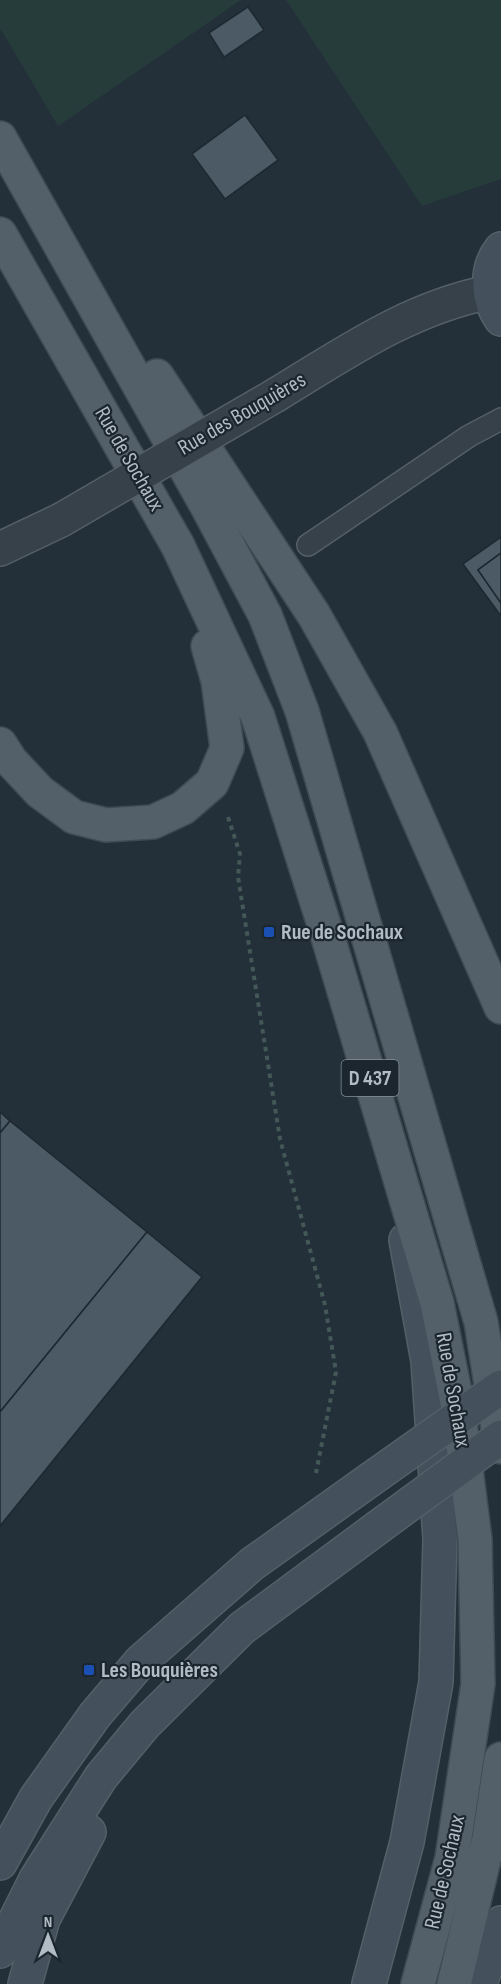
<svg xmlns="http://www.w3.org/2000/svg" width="501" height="1984" viewBox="0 0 501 1984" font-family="'Sofia Sans Condensed',sans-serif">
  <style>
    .green { fill: #263c3b }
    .building { fill: #4b5a65; stroke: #1d2830; stroke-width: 1.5 }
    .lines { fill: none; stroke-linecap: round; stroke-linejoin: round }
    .service-casing { stroke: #545f67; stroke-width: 24 }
    .tertiary-casing { stroke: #545f67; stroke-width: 36 }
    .secondary-casing { stroke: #545f67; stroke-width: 36 }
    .primary-casing { stroke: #3f4a52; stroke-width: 36 }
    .path { stroke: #445858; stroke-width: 4; stroke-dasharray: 4.5 4.5; stroke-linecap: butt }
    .service { stroke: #364149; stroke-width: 21 }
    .tertiary { stroke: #364149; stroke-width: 33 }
    .secondary { stroke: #44505c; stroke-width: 33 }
    .primary { stroke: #546069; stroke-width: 33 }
    .tertiary-bridge-casing { stroke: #545f67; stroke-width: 36; stroke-linecap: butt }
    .secondary-bridge-casing { stroke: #545f67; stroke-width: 36; stroke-linecap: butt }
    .tertiary-bridge { stroke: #364149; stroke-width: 33 }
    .secondary-bridge { stroke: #44505c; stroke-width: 33 }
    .transit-dot { fill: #1a4fb4; stroke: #1b262e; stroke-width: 2 }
    .labels { text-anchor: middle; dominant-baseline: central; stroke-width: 4.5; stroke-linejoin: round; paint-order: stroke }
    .shield { fill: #1b262e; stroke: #848f98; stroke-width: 1.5 }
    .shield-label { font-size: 21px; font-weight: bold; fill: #b1bcc5 }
    .street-label { font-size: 22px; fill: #b1bcc5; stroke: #1b262e }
    .poi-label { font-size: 22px; font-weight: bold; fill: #b1bcc5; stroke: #1b262e; text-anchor: start }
  </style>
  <rect width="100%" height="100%" fill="#232f39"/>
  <g class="green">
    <polygon points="0,0 241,0 58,126 0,28"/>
    <polygon points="286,0 501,0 501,179 422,206"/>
  </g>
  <g class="building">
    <polygon points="248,7 264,30 224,57 209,33"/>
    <polygon points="245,115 278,160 225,199 192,154"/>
    <polygon points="501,537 501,553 478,570 501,603 501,616 463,564"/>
    <polygon points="501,553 501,603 478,570"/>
    <polygon points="0,1112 10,1121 0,1133"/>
    <polygon points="10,1121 147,1232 0,1412 0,1133"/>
    <polygon points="147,1232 202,1277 0,1526 0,1412"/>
  </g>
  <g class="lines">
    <defs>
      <polyline id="service" points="308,545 469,436 501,419"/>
      <g id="tertiary">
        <path d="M 276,395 C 345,353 409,308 490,292"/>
        <polyline points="0,549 61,520"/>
      </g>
      <g id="secondary">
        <path d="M 501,249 C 485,269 487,299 501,319"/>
        <polyline points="0,1863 36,1798 95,1715 141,1661 252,1564 371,1479"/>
        <polyline points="0,1951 36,1879 101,1777 145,1724 242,1628 377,1528"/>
        <polyline points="25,1984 43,1919 89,1832"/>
        <polyline points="369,1984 407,1842 436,1682 440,1539 428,1361 406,1240"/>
        <polyline points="480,1984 501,1923"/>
      </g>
      <g id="primary">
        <polyline points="0,138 208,508 265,615 302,711 481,1322 501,1447"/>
        <polyline points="0,234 178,546 258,717 327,934 437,1303 458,1407 475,1539 478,1684 452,1858 418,1984"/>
        <polyline points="157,376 314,615 380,732 501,1007"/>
        <polyline points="0,744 11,761 40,792 74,817 106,825 153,822 183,808 212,783 227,748 218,681 208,646"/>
        <polyline points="454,1984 489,1839 501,1759"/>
      </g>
    </defs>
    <use href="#service" class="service-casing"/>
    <use href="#tertiary" class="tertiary-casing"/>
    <use href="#secondary" class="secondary-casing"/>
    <use href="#primary" class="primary-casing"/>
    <polyline class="path" points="228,817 240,854 238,877 280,1139 325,1305 336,1372 316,1473"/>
    <use href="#service" class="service"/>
    <use href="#tertiary" class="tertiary"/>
    <use href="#secondary" class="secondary"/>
    <use href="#primary" class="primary"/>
    <defs>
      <polyline id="tertiary-bridge" points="61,520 276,395"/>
      <g id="secondary-bridge">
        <polyline points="371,1479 501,1387"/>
        <polyline points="377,1528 501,1437"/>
      </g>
    </defs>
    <use href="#tertiary-bridge" class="tertiary-bridge-casing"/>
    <use href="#secondary-bridge" class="secondary-bridge-casing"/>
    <use href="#tertiary-bridge" class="tertiary-bridge"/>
    <use href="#secondary-bridge" class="secondary-bridge"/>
  </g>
  <g class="transit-dot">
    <rect x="263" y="926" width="12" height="12" rx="3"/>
    <rect x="83" y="1664" width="12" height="12" rx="3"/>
  </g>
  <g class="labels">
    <rect class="shield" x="341.5" y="1060" width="57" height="36" rx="4.5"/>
    <g class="shield-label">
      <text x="370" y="1078">D 437</text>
    </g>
    <g class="street-label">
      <text transform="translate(242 414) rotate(-30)">Rue des Bouquières</text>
      <text transform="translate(129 459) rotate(60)">Rue de Sochaux</text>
      <text transform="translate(453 1390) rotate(80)">Rue de Sochaux</text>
      <text transform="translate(445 1872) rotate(-77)">Rue de Sochaux</text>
    </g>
    <g class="poi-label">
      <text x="281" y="932">Rue de Sochaux</text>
      <text x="101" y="1670">Les Bouquières</text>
    </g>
  </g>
  <g transform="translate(48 1936)" stroke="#1b262e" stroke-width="4.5" paint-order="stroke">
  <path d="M0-4.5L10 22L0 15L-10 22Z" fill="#b1bcc5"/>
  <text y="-9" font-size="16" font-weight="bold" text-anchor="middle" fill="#b1bcc5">N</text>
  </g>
</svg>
